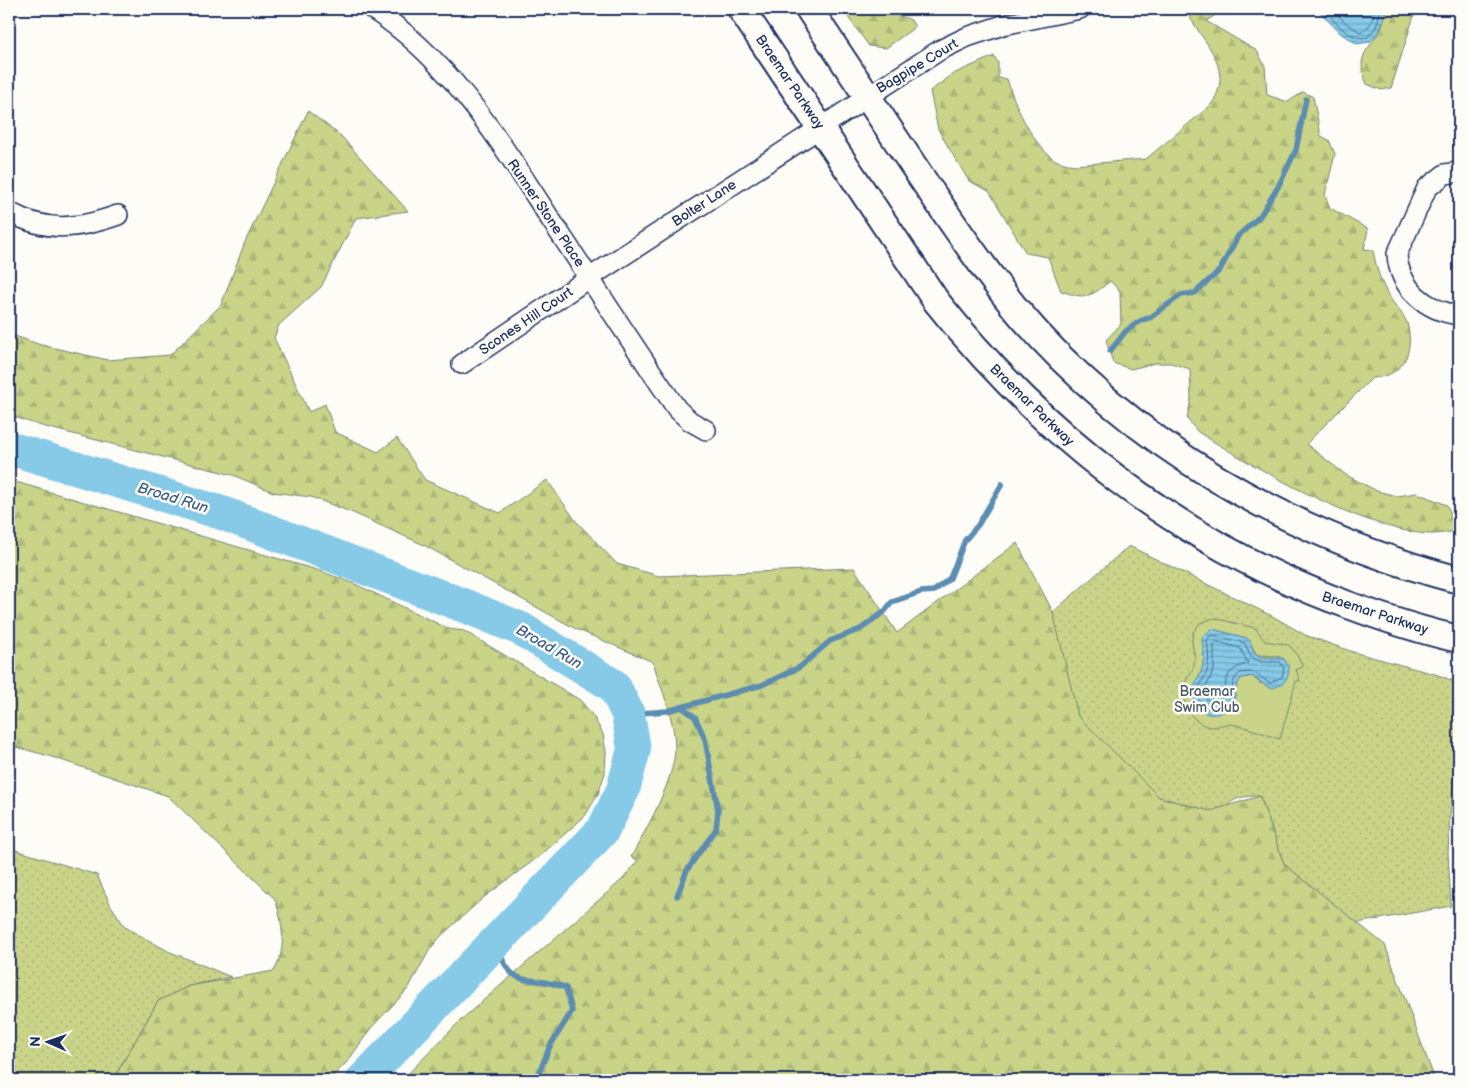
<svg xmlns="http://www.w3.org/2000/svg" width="1468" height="1089" viewBox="0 0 1468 1089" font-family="'Balsamiq Sans',sans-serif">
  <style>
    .grass { fill: url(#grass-dots); stroke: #728273 }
    .forest { fill: url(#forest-firs); stroke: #728273 }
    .pitch { fill: #c9d488; stroke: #728273; fill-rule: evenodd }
    .water { fill: url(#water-rules); stroke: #5b8cb0 }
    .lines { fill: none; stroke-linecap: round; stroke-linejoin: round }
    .shore { stroke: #466d95; stroke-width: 1 }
    .stream { stroke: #5b8cb0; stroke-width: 5.5 }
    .river { stroke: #86cae7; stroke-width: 34 }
    .street-casing { stroke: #1b2f5e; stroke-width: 22 }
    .secondary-casing { stroke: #1b2f5e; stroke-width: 30 }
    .street { stroke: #fdfcf7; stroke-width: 19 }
    .secondary { stroke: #fdfcf7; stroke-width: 26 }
    .labels { text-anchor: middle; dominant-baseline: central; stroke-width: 5; stroke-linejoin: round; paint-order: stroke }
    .street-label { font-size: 14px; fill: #1b2f5e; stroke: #fdfcf7 }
    .park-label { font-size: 14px; fill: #465868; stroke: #fdfcf7 }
    .water-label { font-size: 15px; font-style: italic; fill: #3b5e87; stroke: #fdfcf7 }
  </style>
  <defs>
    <pattern id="grass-dots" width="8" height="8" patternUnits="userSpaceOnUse" patternTransform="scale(1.25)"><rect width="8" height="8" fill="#c9d488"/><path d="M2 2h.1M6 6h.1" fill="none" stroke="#acb678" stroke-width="1.8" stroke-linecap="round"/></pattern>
    <pattern id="forest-firs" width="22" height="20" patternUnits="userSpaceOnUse" patternTransform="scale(1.25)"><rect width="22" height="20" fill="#c9d488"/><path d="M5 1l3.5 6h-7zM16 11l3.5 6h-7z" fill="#acb678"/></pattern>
    <pattern id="water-rules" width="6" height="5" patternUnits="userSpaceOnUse" patternTransform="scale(1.25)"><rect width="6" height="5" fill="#86cae7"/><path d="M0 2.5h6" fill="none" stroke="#6da4be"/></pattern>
  </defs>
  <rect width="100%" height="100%" fill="#fdfcf7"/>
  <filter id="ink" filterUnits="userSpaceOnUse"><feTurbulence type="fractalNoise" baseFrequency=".02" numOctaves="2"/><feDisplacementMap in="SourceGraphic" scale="10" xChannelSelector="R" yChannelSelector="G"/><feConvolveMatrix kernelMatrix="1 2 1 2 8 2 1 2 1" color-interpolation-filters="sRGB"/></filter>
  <g filter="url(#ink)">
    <g class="grass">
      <path d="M 1129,546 L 1274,617 L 1305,635 L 1353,652 L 1438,675 L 1456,682 L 1459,689 L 1459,724 L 1450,816 L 1448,853 L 1451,906 L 1357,923 L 1284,864 L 1260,796 C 1243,796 1233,797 1223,811 L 1210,811 L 1159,797 L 1078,716 L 1059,654 L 1053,612 Z"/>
      <polygon points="9,848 97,875 110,904 125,927 168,951 231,977 189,986 158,1001 113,1080 9,1080"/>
    </g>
    <g class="forest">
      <polygon points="842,9 885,9 889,12 911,20 915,27 886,48 869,46"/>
      <path d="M 1183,9 L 1225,9 L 1206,21 L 1257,51 L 1265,66 L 1267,95 L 1288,102 L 1303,92 L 1313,97 L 1321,136 L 1329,140 L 1335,154 L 1325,195 L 1330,208 L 1368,229 L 1364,249 L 1373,250 C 1376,268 1381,285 1392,301 C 1397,308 1404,315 1407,323 C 1415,352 1403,377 1372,378 L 1306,444 L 1346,475 L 1377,491 L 1397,496 L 1417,493 L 1447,505 L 1458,531 C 1449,532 1440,534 1431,534 C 1365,532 1254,467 1198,432 L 1187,419 L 1191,399 L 1190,369 L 1171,363 L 1155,363 L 1131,369 L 1113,363 L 1106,340 L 1121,324 L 1120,291 L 1110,281 C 1090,298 1085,299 1061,291 L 1048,257 L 1026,253 L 989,191 L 969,181 L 950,150 L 938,129 L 930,91 L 953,74 L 994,56 L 998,63 L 998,78 L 1007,79 C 1014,103 1030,139 1050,156 C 1056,162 1067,164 1075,165 L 1146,159 L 1210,106 C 1229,81 1218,58 1201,35 C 1195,26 1190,16 1183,9 Z"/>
      <path d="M 1387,9 L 1416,9 L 1391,88 L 1381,90 L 1367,84 C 1354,53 1370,51 1381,28 C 1384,22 1385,15 1387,9 Z"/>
      <path d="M 308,111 L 341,136 L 408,211 L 356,218 L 321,287 L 279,325 L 274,338 L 309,412 L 325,404 L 335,432 L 378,452 L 397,438 L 425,480 L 500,513 L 547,480 L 576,521 L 617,564 L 659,576 L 854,568 L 897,633 L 1017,543 L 1053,612 L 1078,716 L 1159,797 L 1210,811 L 1260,796 L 1284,864 L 1385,945 L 1435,1080 L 402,1080 L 462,1019 L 623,879 L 638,860 L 631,857 C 646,830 675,779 675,748 C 675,719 661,689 653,662 L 576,629 L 424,545 L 351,512 L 311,497 L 273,492 L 233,475 L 38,425 L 9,415 L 9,334 L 41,345 L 108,360 L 170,355 L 221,305 L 245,242 Z"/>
      <path d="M 9,480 L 317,570 L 353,583 L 449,629 L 464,631 L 580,700 L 593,716 L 603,734 L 606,752 L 605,773 L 598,794 L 585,816 L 541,855 L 483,898 L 441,936 L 430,949 L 408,989 L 371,1028 L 348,1061 L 329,1080 L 113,1080 L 158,1001 L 189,986 L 274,971 C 287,949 283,923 275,899 L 168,796 L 49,756 L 9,745 Z"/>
    </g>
    <path class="pitch" d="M 1214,618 L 1255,628 L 1265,641 L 1289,645 L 1296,653 L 1303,667 L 1296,670 L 1300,681 L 1296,681 L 1280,739 C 1266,735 1241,724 1227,724 C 1222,724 1217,727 1212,727 C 1194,726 1180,704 1184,687 C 1185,680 1191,674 1194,666 C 1199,651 1183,642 1200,623 ZM 1212,629 L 1247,638 L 1257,655 L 1278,656 L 1286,661 L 1261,684 L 1252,676 L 1242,678 C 1226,691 1248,712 1208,714 L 1196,705 L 1193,689 L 1203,667 L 1204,651 L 1202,638 Z"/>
    <g class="water">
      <polygon points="1317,9 1386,9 1380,30 1370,42 1357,44 1340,33"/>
      <path d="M 1212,629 L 1247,638 L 1250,641 L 1254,653 L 1261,657 L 1283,658 L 1289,666 C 1290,679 1282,688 1269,688 L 1252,676 L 1242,678 C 1232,686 1239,700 1229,708 C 1215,721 1194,713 1193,694 C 1192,685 1200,677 1202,669 C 1205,658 1203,649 1202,638 Z"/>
    </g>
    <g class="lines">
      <g class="shore">
        <path d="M 1324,9 C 1335,22 1349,41 1368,37 L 1376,27 L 1381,9"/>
        <path d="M 1332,9 L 1347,24 L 1360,32 C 1370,30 1373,18 1375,9"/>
        <path d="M 1212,635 L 1245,643 L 1250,655 L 1255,659 L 1261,662 L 1280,662 L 1284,668 L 1282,677 L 1270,683 L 1253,672 L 1240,673 C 1228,682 1236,695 1226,704 C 1216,714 1198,709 1198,693 C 1198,685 1205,678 1207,671 C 1210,660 1208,650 1207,640 Z"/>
        <polygon points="1218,642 1240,648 1248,663 1236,668 1229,674 1226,681 1224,697 1212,703 1206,699 1204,692 1214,669 1214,644"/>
      </g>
      <g class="stream">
        <polyline points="1110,351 1126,331 1140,321 1151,317 1181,295 1195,293 1220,270 1238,236 1260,216 1278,187 1296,150 1306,99"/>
        <polyline points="628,714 667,711 762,685 800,667 830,641 861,629 885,611 892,602 921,592 934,591 950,578 965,540 978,525 1002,484"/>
        <polyline points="677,896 687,870 716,829 718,810 705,739 695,717 683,708"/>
        <path d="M 495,941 C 514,996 525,971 566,988 L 572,1011 L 550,1046 L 536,1080"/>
      </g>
      <polyline class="river" points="9,448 222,513 470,608 521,629 614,686 628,714 634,749 623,790 603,830 363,1080"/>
      <defs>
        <g id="street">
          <path d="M 372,9 C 451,60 501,143 551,220 C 593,283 634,347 677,409 L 690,421 L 706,430"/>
          <path d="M 1459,172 L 1445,174 L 1427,188 L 1397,254 C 1399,289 1427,311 1459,315"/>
          <path d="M 9,212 C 47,233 78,229 118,215"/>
          <polyline points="462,364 589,278 940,50 967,37 1003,25 1080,9"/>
        </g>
        <g id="secondary">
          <path d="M 741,9 L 936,301 C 1047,440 1182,545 1351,606 C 1386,619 1422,631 1459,639"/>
          <path d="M 809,9 C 846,65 884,121 921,177 C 951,221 981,266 1015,308 C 1129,444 1289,535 1459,580"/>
        </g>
      </defs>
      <use href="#street" class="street-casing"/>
      <use href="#secondary" class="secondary-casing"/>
      <use href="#street" class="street"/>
      <use href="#secondary" class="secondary"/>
    </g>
  </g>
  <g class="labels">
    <g class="street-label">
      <text transform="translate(917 66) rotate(-31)">Bagpipe Court</text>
      <text transform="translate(790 82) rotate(56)">Braemar Parkway</text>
      <text transform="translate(704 203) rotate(-33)">Bolter Lane</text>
      <text transform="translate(546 213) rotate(56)">Runner Stone Place</text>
      <text transform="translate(526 321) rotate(-34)">Scones Hill Court</text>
      <text transform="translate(1032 405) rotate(44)">Braemar Parkway</text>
      <text transform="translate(1375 613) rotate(18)">Braemar Parkway</text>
    </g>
    <g class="park-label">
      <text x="1207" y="691">Braemar<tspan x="1207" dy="16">Swim Club</tspan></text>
    </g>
    <g class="water-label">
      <text transform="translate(173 498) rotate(17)">Broad Run</text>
      <text transform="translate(549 647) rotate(30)">Broad Run</text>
    </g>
  </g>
  <rect width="1468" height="1089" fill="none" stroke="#fdfcf7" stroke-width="30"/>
  <rect x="15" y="15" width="1438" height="1059" fill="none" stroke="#1b2f5e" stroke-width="2" filter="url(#ink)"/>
  <g transform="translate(48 1042) rotate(272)" stroke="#fdfcf7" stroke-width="4" paint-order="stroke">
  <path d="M0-4L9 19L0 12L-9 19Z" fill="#1b2f5e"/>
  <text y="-8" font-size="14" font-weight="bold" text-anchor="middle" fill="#1b2f5e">N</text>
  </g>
</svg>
